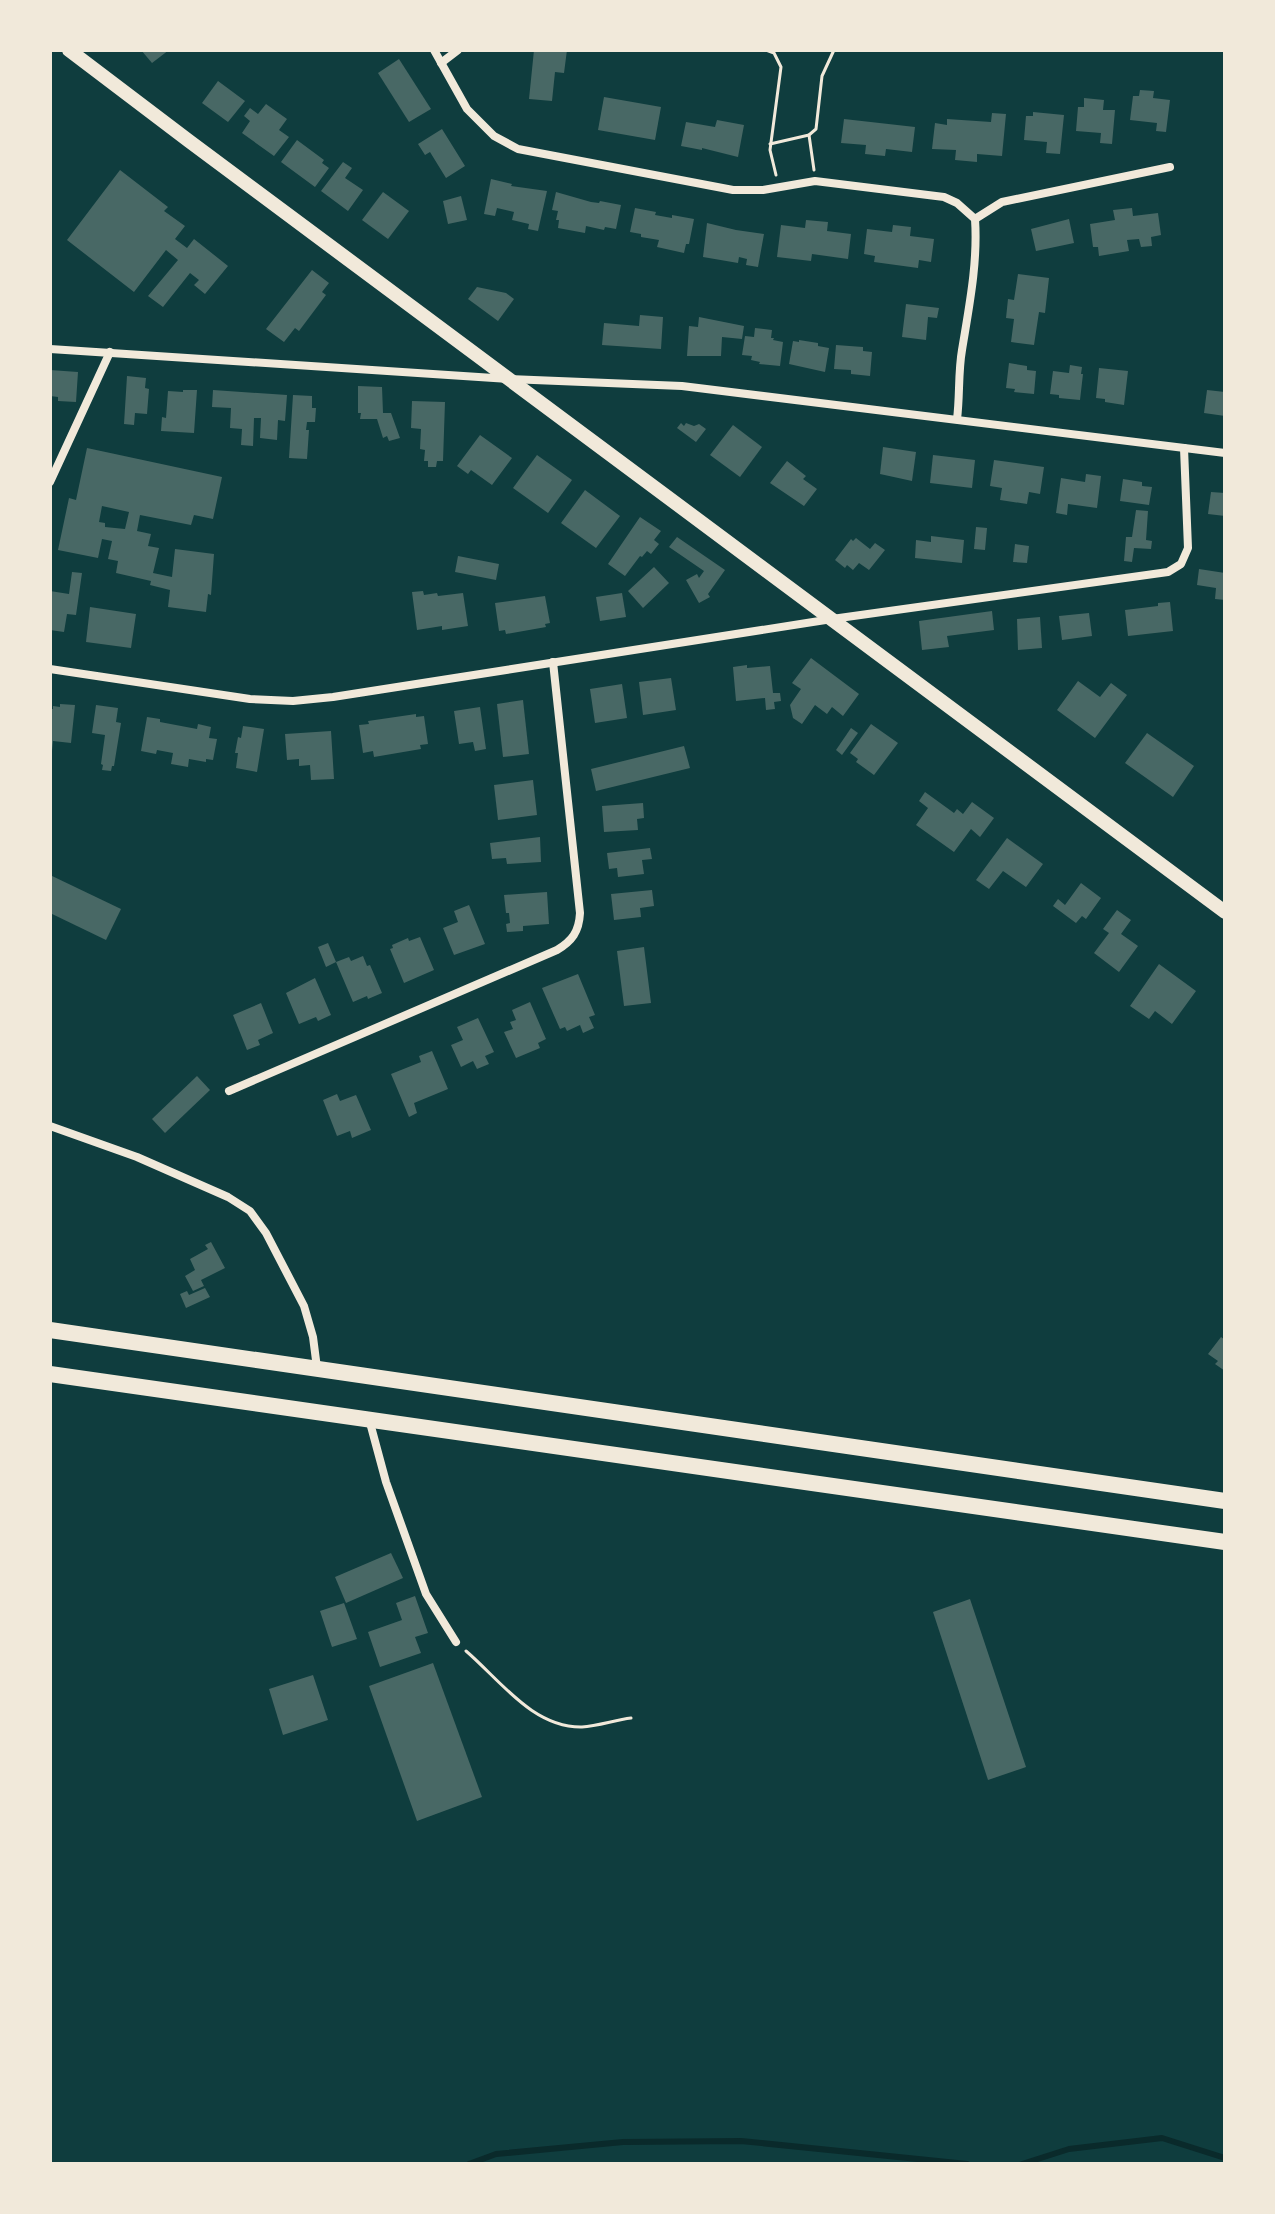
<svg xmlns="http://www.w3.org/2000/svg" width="1275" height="2214" viewBox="0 0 1275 2214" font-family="Manrope,sans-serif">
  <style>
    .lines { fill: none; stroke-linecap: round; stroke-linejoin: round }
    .stream { stroke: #0a2a2b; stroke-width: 6 }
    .building { fill: #486865; fill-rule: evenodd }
    .path { stroke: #f1e9da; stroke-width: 3 }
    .minor { stroke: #f1e9da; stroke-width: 8 }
    .tertiary { stroke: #f1e9da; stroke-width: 14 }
    .primary { stroke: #f1e9da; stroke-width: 16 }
  </style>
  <rect width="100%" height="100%" fill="#0f3d3e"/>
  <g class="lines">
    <g class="stream">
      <polyline points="469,2164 496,2154 623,2142 741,2141 967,2164"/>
      <polyline points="1022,2164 1069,2149 1162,2138 1225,2158"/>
    </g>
  </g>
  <g class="building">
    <polygon points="141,50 169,50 152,63"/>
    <polygon points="534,50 567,50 564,73 555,72 552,101 529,99"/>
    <polygon points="399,59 431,109 409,122 378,73"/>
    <polygon points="218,81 245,101 228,122 202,103"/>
    <polygon points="1140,90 1154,91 1153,98 1170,100 1166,132 1156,131 1157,123 1130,120 1133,96 1139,96"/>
    <polygon points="604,97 661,107 655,140 598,130"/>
    <polygon points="1084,98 1104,100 1103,110 1115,110 1112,144 1100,143 1101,133 1076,131 1078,107 1084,107"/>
    <polygon points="266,104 287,119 279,130 289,137 274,156 242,133 250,121 244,116 250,108 258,114"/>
    <polygon points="1033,112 1064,115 1060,154 1046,153 1047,142 1024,140 1026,116 1033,116"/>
    <polygon points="992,113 1006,114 1002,156 977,154 977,162 955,160 956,150 932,149 935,123 947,125 947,119 991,122"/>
    <polygon points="844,119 915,127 912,152 886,149 885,156 865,154 866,145 841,143"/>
    <polygon points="717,120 744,125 738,157 702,148 702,150 681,146 686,122 715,127"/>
    <polygon points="442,129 465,166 446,178 430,152 425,155 418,144"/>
    <polygon points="297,140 324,160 322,163 329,168 315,187 281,162"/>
    <polygon points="343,162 352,168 345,178 363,190 348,211 321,191"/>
    <polygon points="120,170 168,207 164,211 185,226 175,239 187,248 194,239 228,266 205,294 194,285 199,280 190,273 163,307 148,296 178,260 166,250 134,292 67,240"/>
    <polygon points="491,179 512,184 511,186 547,191 538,231 528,229 529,224 512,220 514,212 497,208 495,216 484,214"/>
    <polygon points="383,192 409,211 388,239 362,220"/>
    <polygon points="556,192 591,202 599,203 600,201 621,205 616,229 605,227 604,230 586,226 585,233 558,228 559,220 556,220 558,211 552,210"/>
    <polygon points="461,196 467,220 448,224 443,201"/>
    <polygon points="635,208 656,212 655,215 672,218 672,215 694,219 689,244 686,244 684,253 657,247 659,240 641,237 641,234 630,232"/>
    <polygon points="1132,208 1133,216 1158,213 1161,235 1151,237 1152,246 1141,247 1139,239 1127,240 1129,251 1099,256 1098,247 1093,247 1090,224 1115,220 1113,210"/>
    <polygon points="1069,219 1074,243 1036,251 1031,229"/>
    <polygon points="806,220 828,222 827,231 851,234 848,259 812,254 811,261 777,257 781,225 805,228"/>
    <polygon points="707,223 736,230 764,234 758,267 746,265 747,259 739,257 738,263 703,257"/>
    <polygon points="893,225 911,227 910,236 934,239 931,262 919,260 918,268 874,262 875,256 864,254 867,229 892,232"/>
    <polygon points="312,270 329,283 322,292 326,295 299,331 295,328 284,342 266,329"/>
    <polygon points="1018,274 1049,278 1045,313 1039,312 1034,345 1011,342 1014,319 1006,318 1008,299 1014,300"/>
    <polygon points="477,287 506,293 514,299 498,321 468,299"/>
    <polygon points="906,304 939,308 937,318 928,317 926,340 902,337"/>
    <polygon points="640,315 663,317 661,349 602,345 604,323 639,326"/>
    <polygon points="699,317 744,326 742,339 722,337 721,356 687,356 689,326 698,327"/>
    <polygon points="755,328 772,330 771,338 774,338 773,340 783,342 780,366 759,364 760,362 751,360 752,356 742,355 745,336 754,337"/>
    <polygon points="799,340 818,343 818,346 829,348 825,372 789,364 793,341 799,342"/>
    <polygon points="836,345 863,347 863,351 872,352 870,376 851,374 851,370 834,369"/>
    <polygon points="1009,363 1027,366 1027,370 1036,371 1034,394 1014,392 1015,389 1006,388"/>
    <polygon points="1070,365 1082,367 1081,374 1083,374 1080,400 1059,398 1059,395 1050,394 1053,371 1069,373"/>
    <polygon points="1099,368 1128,371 1124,405 1105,402 1105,399 1096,398"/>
    <polygon points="50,370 78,372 76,402 58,401 58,397 50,396"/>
    <polygon points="127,376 146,378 145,388 149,389 147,414 135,413 134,425 124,424"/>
    <polygon points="358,386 382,387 383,413 391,413 400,438 389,441 387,436 383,438 377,419 360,419 361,413 358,413"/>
    <polygon points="183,390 197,390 194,433 161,431 162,417 166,418 168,391 183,392"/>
    <polygon points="213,390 287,395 285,421 278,420 277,440 260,438 261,418 254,418 253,446 241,445 242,429 230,428 231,408 212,407"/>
    <polygon points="1207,390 1225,392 1225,416 1204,413"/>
    <polygon points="293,395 312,396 312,408 316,408 315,422 307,422 306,430 309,430 307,459 289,458"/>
    <polygon points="412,401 445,402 443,461 437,461 436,467 428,467 428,461 424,461 425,450 420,449 421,429 411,428"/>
    <polygon points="681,423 684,426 686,423 694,426 699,424 706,429 696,442 677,428"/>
    <polygon points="733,425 762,447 740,477 710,455"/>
    <polygon points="480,435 512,458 492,485 471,470 468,474 457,466"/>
    <polygon points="883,447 916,452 912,481 880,474"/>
    <path d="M 87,448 L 222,477 L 213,519 L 194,515 L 191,525 L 140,515 L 137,531 L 151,534 L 148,546 L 159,548 L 153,573 L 172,577 L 175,549 L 214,554 L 211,595 L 208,594 L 206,612 L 168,607 L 170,590 L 150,585 L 151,581 L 116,573 L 118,561 L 108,559 L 112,541 L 102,539 L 98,558 L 58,550 L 69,498 L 76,500 ZM 102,506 L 129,512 L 125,529 L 105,527 L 105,523 L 99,522 Z"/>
    <polygon points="537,455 572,480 548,513 513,488"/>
    <polygon points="933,455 975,460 972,488 930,483"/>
    <polygon points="994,460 1044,467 1040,494 1029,492 1027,504 1000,500 1002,488 990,486"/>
    <polygon points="787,461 806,476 803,479 817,489 804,506 770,483"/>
    <polygon points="1086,474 1101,476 1097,508 1068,504 1067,515 1056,513 1061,478 1085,482"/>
    <polygon points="1123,479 1142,482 1142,486 1152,487 1149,505 1120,501"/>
    <polygon points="585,490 620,516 596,548 561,523"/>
    <polygon points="1211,492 1225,493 1225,516 1208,514"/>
    <polygon points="1136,510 1148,511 1146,540 1152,541 1151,549 1134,548 1132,562 1124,561 1126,537 1132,537"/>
    <polygon points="640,517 661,531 654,540 659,544 651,554 647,551 642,557 640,556 625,576 608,564"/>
    <polygon points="976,527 987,528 985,550 974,549"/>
    <polygon points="931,536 964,540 962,563 915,558 916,540 931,542"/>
    <polygon points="677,537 725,570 708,594 710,597 699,603 686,580 697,574 699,578 704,571 669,547"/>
    <polygon points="856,538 870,549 875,543 885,550 869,570 859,563 853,570 847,565 845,568 835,560 851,539 853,541"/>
    <polygon points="1015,544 1029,546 1027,563 1013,562"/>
    <polygon points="458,556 499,564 496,580 455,572"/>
    <polygon points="654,567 669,583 643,608 628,591"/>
    <polygon points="1199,569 1225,573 1225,600 1215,599 1216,588 1197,585"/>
    <polygon points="72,572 82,573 76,615 67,614 64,632 50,630 50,591 69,594"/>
    <polygon points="423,591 424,595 437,593 438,596 463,593 468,626 442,630 442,626 417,630 412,592"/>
    <polygon points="622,593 626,617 600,621 596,597"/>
    <polygon points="545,596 550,623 545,624 546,627 506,634 505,630 499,631 495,603"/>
    <polygon points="1170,602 1173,631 1128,636 1125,610 1158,606 1158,603"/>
    <polygon points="90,607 136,614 131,648 86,642"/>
    <polygon points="992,611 994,630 947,636 949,647 922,650 919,621"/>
    <polygon points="1089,613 1092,636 1062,640 1059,616"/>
    <polygon points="1040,617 1042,648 1018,650 1017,619"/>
    <polygon points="811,658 859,694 843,716 832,707 827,714 815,705 802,724 793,718 790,705 801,689 792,683"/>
    <polygon points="747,665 747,668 770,666 773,693 780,693 781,701 774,702 775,709 766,710 765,698 736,701 733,667"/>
    <polygon points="671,678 676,710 643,715 639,682"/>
    <polygon points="1078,681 1100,697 1111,683 1127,695 1095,738 1057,710"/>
    <polygon points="622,684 627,718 595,723 590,689"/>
    <polygon points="523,700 529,754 503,757 497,704"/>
    <polygon points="60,704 75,705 71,743 53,741 52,751 50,751 50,709 53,709 53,706 60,707"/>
    <polygon points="96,705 118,708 116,722 121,723 114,766 112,766 111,771 102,770 103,765 101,764 105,735 92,733"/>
    <polygon points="480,707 486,749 475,751 473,742 459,744 454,711"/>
    <polygon points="416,714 416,717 424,716 428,744 420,745 421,749 374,757 373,751 363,753 359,725 369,724 368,721"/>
    <polygon points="147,717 160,719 160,722 197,729 198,724 211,727 209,738 217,739 213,760 206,759 206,762 189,759 188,767 171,764 173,753 157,750 156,754 141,751"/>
    <polygon points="871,724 898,743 874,775 856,762 858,759 850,753"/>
    <polygon points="243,726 264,729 257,772 236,768 238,753 235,753 238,737 241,738"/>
    <polygon points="851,728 858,733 842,755 836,750"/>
    <polygon points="331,731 334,779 311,780 310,765 299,766 299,759 287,760 285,734"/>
    <polygon points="1147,733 1194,766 1173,797 1125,763"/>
    <polygon points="684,746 690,768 596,791 591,769"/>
    <polygon points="533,780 537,815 498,820 494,785"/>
    <polygon points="925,792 954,813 957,809 963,814 972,802 994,818 980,837 971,829 954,852 916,825 928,808 919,801"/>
    <polygon points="643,803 644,818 637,819 638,830 604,832 602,806"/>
    <polygon points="540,837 541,862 507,864 506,858 492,859 490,843"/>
    <polygon points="1007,838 1043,864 1026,887 1003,871 989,889 976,880"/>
    <polygon points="650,848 652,859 642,860 644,874 618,877 617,868 609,869 607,853"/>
    <polygon points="50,875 121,909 106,940 50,913"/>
    <polygon points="1081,883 1101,898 1086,919 1082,916 1076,923 1053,906 1058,899 1065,905"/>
    <polygon points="652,890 654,906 640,908 641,917 614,920 611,894"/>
    <polygon points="547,892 549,924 523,926 523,931 507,932 506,924 510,923 509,913 506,913 504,895"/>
    <polygon points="469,905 485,944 454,955 443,928 458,922 454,911"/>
    <polygon points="1117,910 1131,920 1121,934 1138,946 1119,972 1094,953 1109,933 1103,929"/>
    <polygon points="420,937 434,970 404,983 390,949 393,948 392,945 408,938 409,941"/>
    <polygon points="328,943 336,962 326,967 318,947"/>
    <polygon points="644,947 651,1003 624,1006 617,951"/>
    <polygon points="363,956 367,966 370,965 382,993 368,999 367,996 353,1002 336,962 349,957 351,961"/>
    <polygon points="1159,964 1196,991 1172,1024 1155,1011 1149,1019 1130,1006"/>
    <polygon points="578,974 595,1015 589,1017 594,1028 583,1033 580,1025 567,1031 565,1027 560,1029 542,988"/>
    <polygon points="315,978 331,1015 318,1021 316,1017 299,1024 286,993"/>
    <polygon points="530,1002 546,1039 538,1043 540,1048 516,1058 504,1032 513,1029 510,1022 516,1020 512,1010"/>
    <polygon points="261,1003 273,1033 258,1040 260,1045 247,1050 233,1015"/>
    <polygon points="478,1018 494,1052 485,1056 489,1064 477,1069 473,1061 461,1067 451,1045 463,1040 457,1027"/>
    <polygon points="432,1051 448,1089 414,1103 417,1113 409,1117 391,1074 421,1062 419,1056"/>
    <polygon points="197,1076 210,1090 165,1133 152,1119"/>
    <polygon points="337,1094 340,1101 356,1095 371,1130 352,1138 350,1131 337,1136 323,1100"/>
    <polygon points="211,1242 225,1268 201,1280 204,1286 193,1291 185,1276 195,1270 190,1259 208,1249 205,1245"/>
    <polygon points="205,1288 210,1297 186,1308 180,1294 187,1291 189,1295"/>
    <polygon points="1221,1337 1225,1340 1225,1371 1215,1364 1218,1361 1208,1354"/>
    <polygon points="391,1553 403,1578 346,1603 335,1577"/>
    <polygon points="415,1596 428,1633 415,1637 421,1653 380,1667 368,1632 402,1620 396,1603"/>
    <polygon points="970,1599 1026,1767 988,1780 933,1612"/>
    <polygon points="344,1603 357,1639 332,1647 320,1611"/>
    <polygon points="433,1663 482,1797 417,1821 369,1686"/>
    <polygon points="313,1675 328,1720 283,1735 269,1689"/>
  </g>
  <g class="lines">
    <g class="path">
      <polyline points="766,50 774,53 781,67 770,150 776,175"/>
      <polyline points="770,144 809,135"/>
      <polyline points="814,170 809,135 816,129 822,76 834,50"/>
      <path d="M 466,1651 C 500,1680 533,1728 582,1727 C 598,1726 615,1720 631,1718"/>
    </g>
    <g class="minor">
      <path d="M 434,50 L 467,109 L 494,136 L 518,149 L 733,190 L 763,190 L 815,181 L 944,197 L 957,203 L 975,219 C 978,263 969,307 962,350 C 958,373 960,396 957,419"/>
      <polyline points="441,63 458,50"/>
      <polyline points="975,219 1002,202 1170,167"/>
      <polyline points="50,349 509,379 682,386 1225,453"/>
      <polyline points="50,482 110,352"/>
      <polyline points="50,669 250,699 293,701 333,697 832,619 1168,572 1181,564 1188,548 1184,448"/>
      <path d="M 229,1091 L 557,950 C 572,941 579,932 580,913 L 553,662"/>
      <polyline points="50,1126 137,1157 228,1197 250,1211 266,1233 304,1306 313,1337 317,1368"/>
      <polyline points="369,1419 386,1482 426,1594 456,1642"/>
    </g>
    <polyline class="tertiary" points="69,50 189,141 1225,912"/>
    <g class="primary">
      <polyline points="50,1330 1225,1501"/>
      <polyline points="50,1374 1225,1542"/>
    </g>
  </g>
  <rect width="1275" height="2214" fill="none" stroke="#f1e9da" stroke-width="104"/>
</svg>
